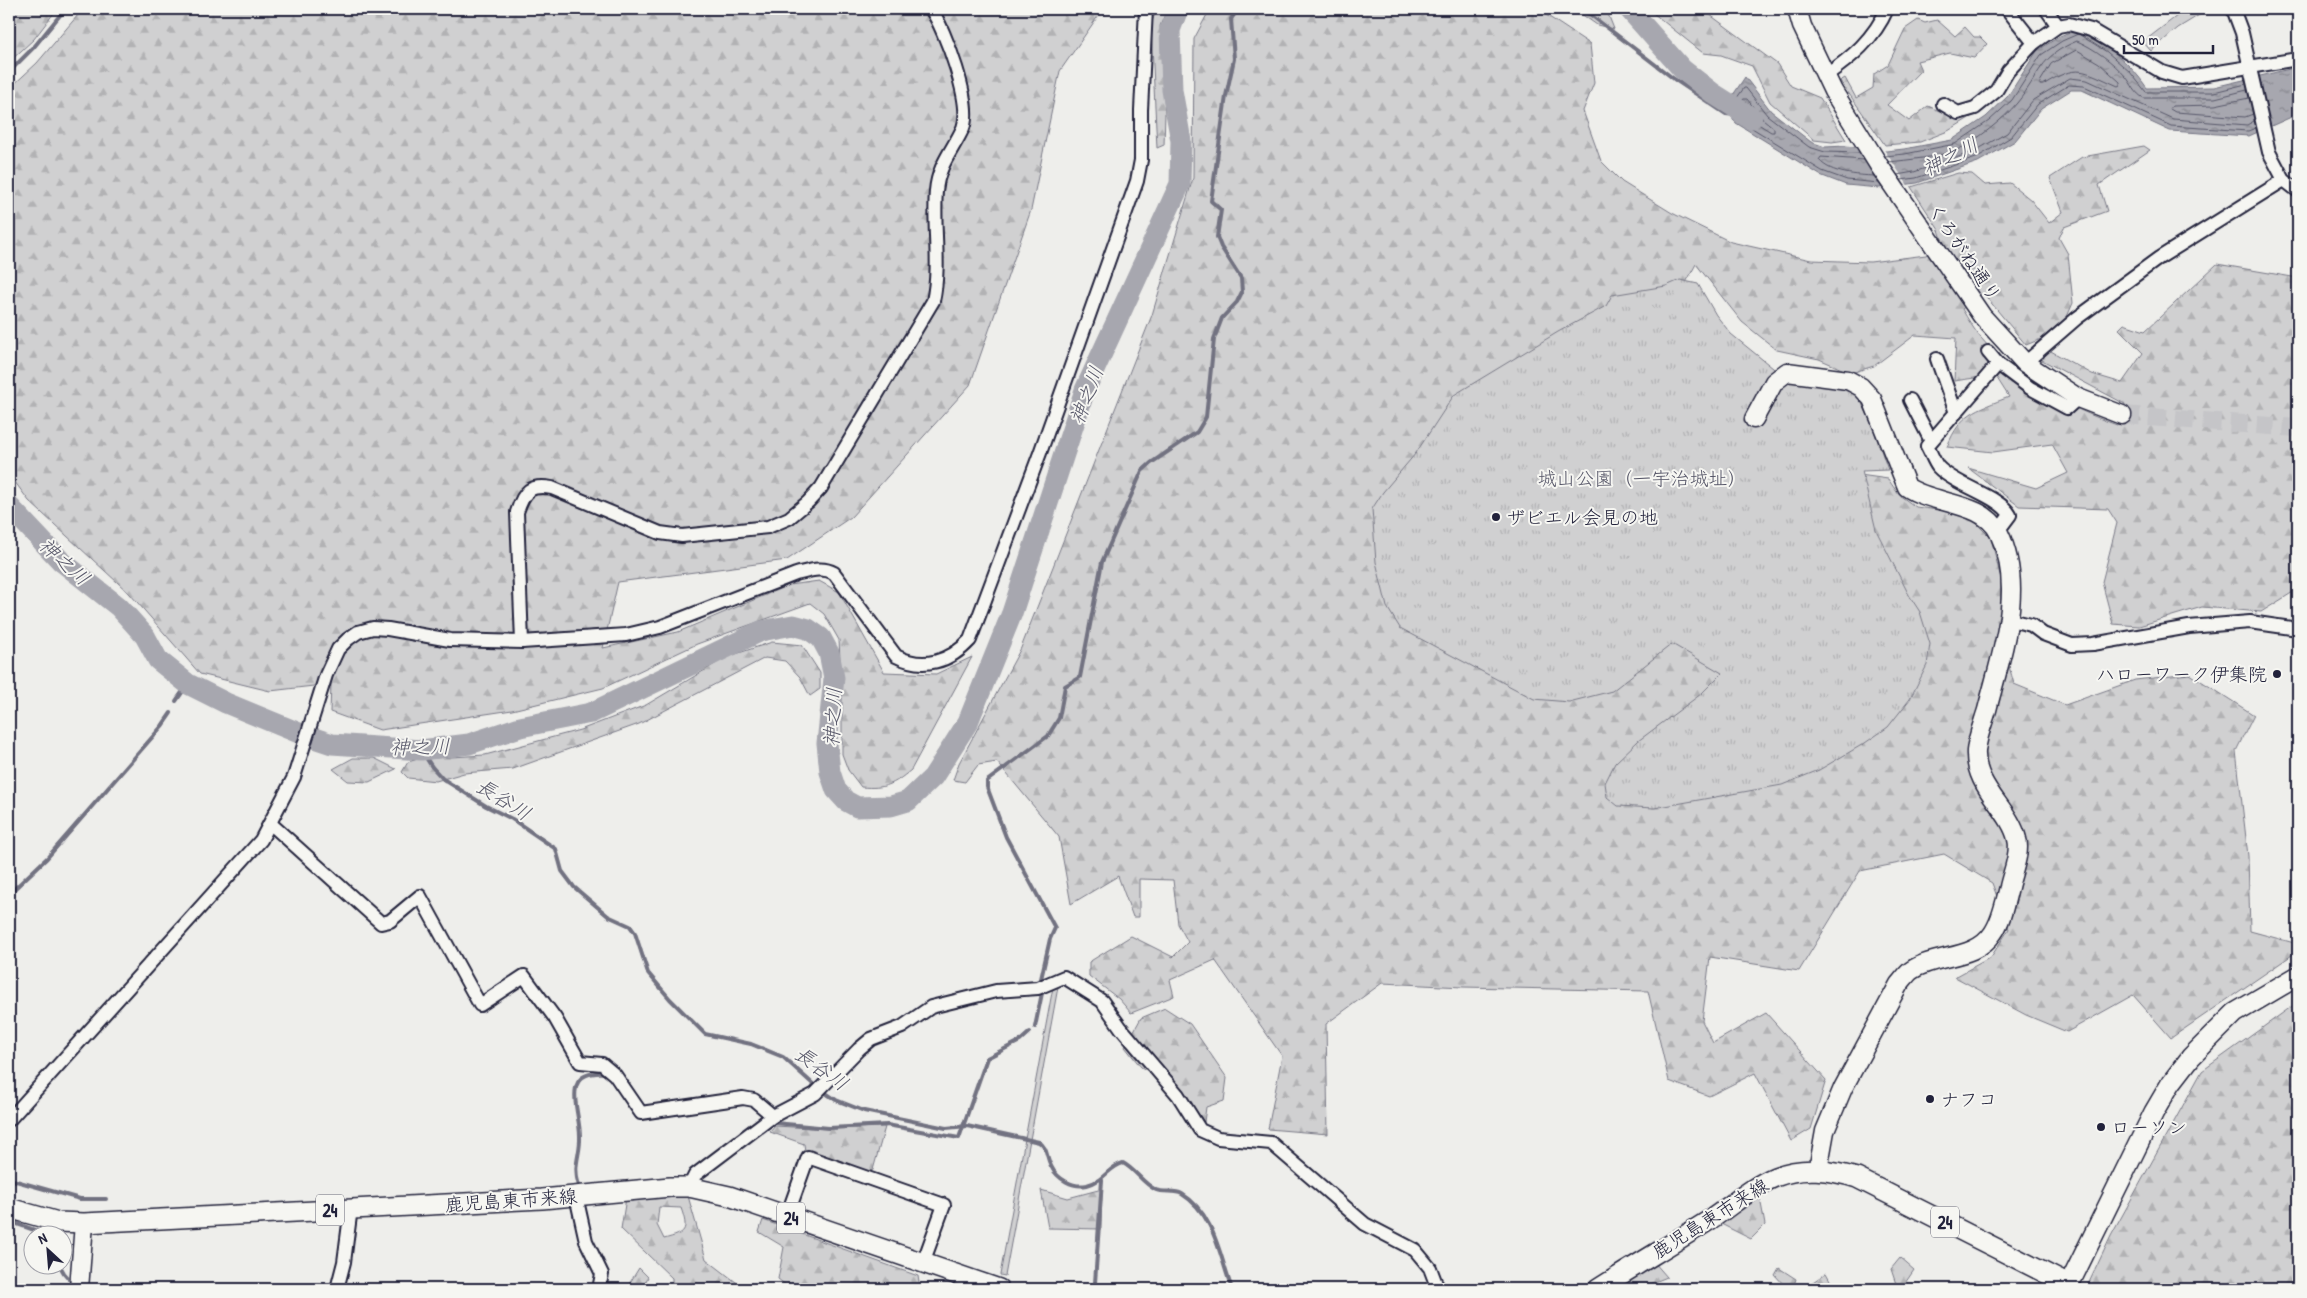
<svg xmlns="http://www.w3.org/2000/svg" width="2307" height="1298" viewBox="0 0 2307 1298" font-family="'Patrick Hand','Klee One',sans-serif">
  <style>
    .green { fill: #d0d0d1; stroke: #797986 }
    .forest { fill: url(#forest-firs); stroke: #797986; fill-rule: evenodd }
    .park { fill: url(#park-tufts); stroke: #797986 }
    .water { fill: url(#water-ripples); stroke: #727281 }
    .pier { fill: #eeeeeb }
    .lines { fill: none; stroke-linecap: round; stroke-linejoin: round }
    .shore { stroke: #575769; stroke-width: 1 }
    .stream { stroke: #727281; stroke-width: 4 }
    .river { stroke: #a7a7af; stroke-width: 21 }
    .secondary-tunnel { stroke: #c5c5c8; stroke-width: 18; stroke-dasharray: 18 9; stroke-linecap: butt }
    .street-casing { stroke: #22223b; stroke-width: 16 }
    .secondary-casing { stroke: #22223b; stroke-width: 21 }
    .primary-casing { stroke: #22223b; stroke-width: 22 }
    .street { stroke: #f6f6f2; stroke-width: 12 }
    .secondary { stroke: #f6f6f2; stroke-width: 18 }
    .primary { stroke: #f6f6f2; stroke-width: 19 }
    .poi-dot { fill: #22223b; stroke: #f6f6f2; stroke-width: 2 }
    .labels { text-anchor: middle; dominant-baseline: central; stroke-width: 4; stroke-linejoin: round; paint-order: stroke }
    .shield { fill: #f6f6f2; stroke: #626272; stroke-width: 1 }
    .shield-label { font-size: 18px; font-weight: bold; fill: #22223b }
    .street-label { font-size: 19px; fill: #22223b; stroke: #f6f6f2 }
    .park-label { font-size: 19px; fill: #565668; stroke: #f6f6f2 }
    .poi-label { font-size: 19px; fill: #22223b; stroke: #f6f6f2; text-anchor: start }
    .water-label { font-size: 20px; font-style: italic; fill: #575769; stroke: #f6f6f2 }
  </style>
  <defs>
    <pattern id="forest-firs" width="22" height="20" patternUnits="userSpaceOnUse" patternTransform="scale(1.25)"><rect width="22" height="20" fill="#d0d0d1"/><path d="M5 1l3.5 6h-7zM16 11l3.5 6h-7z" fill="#b2b2b4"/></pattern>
    <pattern id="park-tufts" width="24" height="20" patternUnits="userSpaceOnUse" patternTransform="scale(1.25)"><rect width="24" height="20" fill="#d0d0d1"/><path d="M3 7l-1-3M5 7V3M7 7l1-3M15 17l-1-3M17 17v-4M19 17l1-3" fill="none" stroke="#b2b2b4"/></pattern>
    <pattern id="water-ripples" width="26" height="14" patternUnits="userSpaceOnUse" patternTransform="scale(1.25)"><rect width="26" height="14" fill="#a7a7af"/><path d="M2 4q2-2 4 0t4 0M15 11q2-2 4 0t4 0" fill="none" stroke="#888890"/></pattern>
  </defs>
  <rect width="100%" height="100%" fill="#eeeeeb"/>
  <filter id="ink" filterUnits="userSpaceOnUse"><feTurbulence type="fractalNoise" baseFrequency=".02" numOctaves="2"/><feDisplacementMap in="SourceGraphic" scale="10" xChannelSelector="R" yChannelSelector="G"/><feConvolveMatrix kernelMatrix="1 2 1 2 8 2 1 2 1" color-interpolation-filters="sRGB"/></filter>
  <g filter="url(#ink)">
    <g class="green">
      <polygon points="2186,9 2209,9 2178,28 2151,51 2143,42"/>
      <polygon points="1053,987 1058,987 1005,1276 1000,1275"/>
    </g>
    <g class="forest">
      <polygon points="9,9 57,9 34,39 9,62"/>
      <path d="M 79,9 L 1103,9 L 1060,71 L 1031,210 L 970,385 L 851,517 L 787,560 L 618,582 L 603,648 L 678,632 L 789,585 L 819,581 L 839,592 L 884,672 L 936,674 L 972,657 L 911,770 C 893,785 885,789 861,787 L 848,770 L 842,754 L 842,698 L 839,640 L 824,614 L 810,603 L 697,644 L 603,688 L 512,710 L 380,730 L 330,712 L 331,684 L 270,691 L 200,674 L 130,594 L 29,501 L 9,474 L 9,89 L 37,63 L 78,15 Z"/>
      <polygon points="1157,9 1167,9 1160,26 1165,113 1164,145 1157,148 1151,24"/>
      <path d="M 1210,9 L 1537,9 L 1590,44 L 1594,83 L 1583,111 L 1601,161 L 1622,182 L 1672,213 L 1731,242 L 1811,260 L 1870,262 L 1926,255 L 1943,242 L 1939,230 L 1911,187 L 1958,173 L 1972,174 L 1985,185 L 2010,183 L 2031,200 L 2049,223 L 2063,212 L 2050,178 L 2082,157 L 2144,146 L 2150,150 L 2099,185 L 2107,211 L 2064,227 L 2059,238 L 2068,254 L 2073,303 L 2066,319 L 2041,339 L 2026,345 L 1983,293 L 1962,309 C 1968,319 1974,330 1981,338 C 2016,379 2066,407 2117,425 L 2125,404 L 2042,360 L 2049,350 L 2092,374 L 2122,383 L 2143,353 L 2119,329 L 2124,324 L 2145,331 L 2217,264 L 2298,278 L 2298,589 L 2261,612 L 2202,607 L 2139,626 L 2113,624 L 2102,582 L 2117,523 L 2108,509 L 2019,506 L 1968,468 L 2036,488 L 2068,473 L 2052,444 L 1993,452 L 1947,447 C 1961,412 1976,410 2009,397 L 1995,375 L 1954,381 L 1956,338 L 1915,335 L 1874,366 L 1851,373 L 1819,359 L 1777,350 L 1742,322 L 1696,264 L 1682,290 L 1783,464 L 1888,479 L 1899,495 L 1916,507 L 1967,514 L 1991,538 L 2001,579 L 2000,634 L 2014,684 L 2065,705 L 2135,680 L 2190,674 L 2254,715 L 2236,751 L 2248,856 L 2250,931 L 2298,944 L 2298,951 L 2171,1038 L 2133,995 L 2067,1032 L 2026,1015 L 1955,977 L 1991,957 L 2009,929 L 1992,883 L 1944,854 L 1860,871 L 1799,971 L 1710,957 L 1702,1021 L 1713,1043 L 1766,1013 L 1826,1080 L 1811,1129 L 1791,1141 L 1755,1073 L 1709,1096 L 1669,1081 L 1648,991 L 1463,987 L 1382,983 L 1326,1024 L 1328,1134 L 1268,1129 L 1282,1056 L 1215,960 L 1170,980 L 1174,996 L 1131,1013 L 1119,999 L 1089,976 L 1089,962 L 1131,936 L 1173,957 L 1188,942 L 1178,924 L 1173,880 L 1139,879 L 1139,917 L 1133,917 L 1118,876 L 1071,904 L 1059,837 L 997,762 L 978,765 L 965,782 L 953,780 L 959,763 L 1021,648 L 1152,315 L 1193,178 L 1194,39 Z"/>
      <polygon points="1574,9 1606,9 1614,29 1597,25"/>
      <polygon points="1648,9 1702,9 1777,64 1791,86 1820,98 1846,140 1832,142 1814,140 1770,102 1752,66 1721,55 1703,53"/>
      <polygon points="1918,20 1925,23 1937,20 1955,36 1965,27 1974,37 1980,37 1987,44 1974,58 1950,53 1917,61 1921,70 1887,105 1909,121 1928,106 1953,117 1974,115 1948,131 1920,142 1885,145 1840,81 1845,78 1856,98 1873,88 1874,74 1888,65 1905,29"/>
      <polygon points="772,642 802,645 820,673 820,689 810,696 800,677 785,661 765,658 639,724 513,769 464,773 436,781 408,778 402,772 408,762 418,759 485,755 580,730 646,705 727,657"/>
      <polygon points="353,758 374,758 396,769 369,782 348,781 333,769"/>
      <polygon points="2298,1002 2298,1289 2086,1289 2111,1236 2202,1071"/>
      <polygon points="1165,1008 1190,1024 1227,1078 1224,1101 1206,1107 1204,1122 1183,1091 1141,1067 1125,1047 1141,1018"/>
      <polygon points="775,1126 829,1129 885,1127 873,1170 864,1173 805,1151 804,1144 770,1132"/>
      <polygon points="1102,1189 1101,1229 1048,1228 1041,1190 1068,1198"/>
      <path d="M 688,1196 L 706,1259 L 745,1289 L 672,1289 L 672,1278 L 621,1229 L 626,1198 ZM 659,1207 L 681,1208 C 689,1231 686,1233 664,1239 L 657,1225 Z"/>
      <polygon points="1760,1198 1765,1225 1751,1239 1719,1223"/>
      <polygon points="763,1220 918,1276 920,1289 791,1289 778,1279 784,1247 759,1232"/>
      <polygon points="1900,1258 1914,1270 1901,1289 1891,1289 1896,1284 1891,1269"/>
      <polygon points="1654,1262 1667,1277 1645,1286 1647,1289 1615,1289"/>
      <polygon points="639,1268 648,1277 642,1289 626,1289"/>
      <polygon points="1779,1268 1796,1279 1793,1288 1796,1289 1781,1289 1784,1285 1775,1275"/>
      <polygon points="1826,1273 1835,1289 1808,1289 1807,1286"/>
    </g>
    <polygon class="park" points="1680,280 1698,284 1716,315 1731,334 1789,381 1830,385 1858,395 1871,422 1888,470 1862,471 1876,530 1909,595 1920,612 1930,644 1927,665 1910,699 1888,727 1865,743 1819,770 1782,785 1654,808 1618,806 1607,797 1605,783 1615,763 1638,741 1701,694 1722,673 1672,644 1612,691 1569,702 1534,699 1400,628 1387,607 1376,562 1372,509 1383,492 1416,453 1454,395 1558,332 1606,306 1612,295 1666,286"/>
    <path class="water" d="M 2079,28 C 2106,45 2129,61 2147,88 L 2214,87 L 2298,67 L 2298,114 L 2249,136 L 2170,131 L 2082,90 L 2071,90 L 2041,109 L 2015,141 L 1978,162 L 1917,183 L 1879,188 L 1846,185 L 1820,175 L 1736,123 L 1725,107 L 1745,77 L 1771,111 L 1811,142 L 1825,147 L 1846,146 L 1886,151 L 1904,149 L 1952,140 L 1986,117 L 2008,96 L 2037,51 L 2060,36 Z"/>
    <polygon class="pier" points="1854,145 1883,148 1909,187 1884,190"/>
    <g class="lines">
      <g class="shore">
        <polyline points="2080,35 2107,52 2130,72 2146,92 2214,92 2246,84"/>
        <path d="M 2077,50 L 2099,63 L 2120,82 L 2120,85 L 2118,86 C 2082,70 2078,63 2043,85 L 2040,85 L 2040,82 L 2051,64 Z"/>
        <polyline points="2249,98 2215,105 2172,106 2170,109 2175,112 2245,117 2253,114"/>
        <polygon points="1744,99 1747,99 1763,119 1774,128 1774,132 1771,132 1744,115 1739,107"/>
        <polyline points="1859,153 1825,152 1809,147 1767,115 1746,88 1744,88 1731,106 1739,120 1822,171 1847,180 1879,183"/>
        <polyline points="1885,156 1905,154 1955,144 1989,121 2012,100 2041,55 2062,41 2078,34"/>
        <path d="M 1864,160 L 1821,157 L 1819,160 C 1831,174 1857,175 1874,176"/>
        <path d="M 1889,162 C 1906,160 1941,157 1957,150 C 1976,141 2004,119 2017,103 C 2041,74 2038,57 2077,41 C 2094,48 2114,63 2126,77 C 2132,84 2135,94 2144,98 L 2215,98 L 2247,90"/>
        <polyline points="1897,175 1914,172 1973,152 2007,133 2033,100 2070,78 2087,80 2173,119 2247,125 2254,121"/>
        <polyline points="1901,180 1916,178 1976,158 2011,137 2038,104 2069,85 2084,86 2171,126 2248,131 2256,128"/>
      </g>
      <g class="stream">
        <polyline points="1583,9 1674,79 1726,114 1735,115"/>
        <polyline points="9,72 34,47 65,9"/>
        <polyline points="176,701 188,684"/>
        <path d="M 421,750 L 432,767 L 443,779 L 486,806 L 512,819 L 556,849 L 562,871 L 574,887 L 608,916 L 630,926 L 635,933 L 648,973 L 670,999 L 705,1034 L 751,1044 L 783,1057 L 814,1085 L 836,1100 L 864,1111 L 946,1128 L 967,1126 L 1039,1142 C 1048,1148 1046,1157 1051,1166 C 1057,1179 1073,1188 1087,1185 C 1106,1180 1108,1167 1123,1163 C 1136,1170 1142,1183 1156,1190 C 1164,1193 1175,1190 1182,1194 C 1215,1214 1220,1258 1232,1289"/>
        <polyline points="9,894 47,858 162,726 171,713"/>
        <polyline points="1041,979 1050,939 1055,928 1006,837 987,787 987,781 1048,736 1059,718 1065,686 1080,677 1102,562 1142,471 1151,463 1197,432 1206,417 1214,339 1222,318 1237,302 1242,292 1241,278 1221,247 1217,237 1221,210 1211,201 1226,96 1234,59 1231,19 1238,9"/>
        <polyline points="1035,1027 1042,993"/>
        <polyline points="775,1123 829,1128 887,1125 959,1138 987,1058 1020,1041 1030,1032"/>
        <polyline points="9,1179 80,1199 106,1199"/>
        <path d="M 579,1186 C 572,1165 581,1155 580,1136 C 580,1110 559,1070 605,1073"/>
        <polyline points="9,1221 51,1236"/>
        <polyline points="60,1266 64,1273 71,1281"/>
        <polyline points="1099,1289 1095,1283 1102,1180"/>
      </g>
      <g class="river">
        <polyline points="1629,9 1682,69 1714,94 1752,118"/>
        <polyline points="9,506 61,561 119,607 145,636 158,660 188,684 226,703 299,733 332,744 421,750 469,744 520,727 591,713 761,631 793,625 808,629 821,638 829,653 834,678 827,743 830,772 836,790 846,801 857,807 891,806 908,801 933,777 968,722 1012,613 1085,390 1180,184 1181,141 1172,90 1170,30 1178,9"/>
      </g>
      <polyline class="secondary-tunnel" points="2122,415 2298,428"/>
      <defs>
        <g id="street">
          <polyline points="2007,9 2034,43"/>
          <polyline points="2046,9 2058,26"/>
          <polyline points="2233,9 2242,33 2269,152 2284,180 2298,191"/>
          <path d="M 1825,76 C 1851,58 1874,39 1887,9"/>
          <polyline points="1943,104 1958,113 1975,108 1996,91 2008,71 2034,43 2058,26 2069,24 2091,30 2162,72 2182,78 2298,59"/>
          <polyline points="1988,352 1998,364"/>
          <polyline points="1937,359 1956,413"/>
          <polyline points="2025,363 2077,318 2159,258 2284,180"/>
          <polyline points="1910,400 1931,441"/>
          <path d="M 1998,531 L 2010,515 C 2000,496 1956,486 1938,467 C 1934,462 1931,453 1927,446 L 1998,364 L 2030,388 L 2067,408 L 2078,398"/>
          <polyline points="2010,620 2031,625 2043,634 2072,645 2093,644 2189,627 2250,622 2298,629"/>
          <path d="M 522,642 L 517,512 C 524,491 530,484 552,488 L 660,533 L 682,536 L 768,527 L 789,518 L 808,502 L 821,488 L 933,301 C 941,265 933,227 936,191 C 938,165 953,150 963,128 C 973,104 945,30 931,9"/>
          <polyline points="271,824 381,923 390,921 420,896 480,1005 524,976 555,1018 580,1062 602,1064 615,1075 641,1113 743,1098 754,1100 773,1116"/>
          <path d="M 9,1120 L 261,840 L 294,777 L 326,675 L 338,649 L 348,639 L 358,632 L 373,628 L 388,629 L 450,640 L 522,642 L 626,635 L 660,627 L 796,574 C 809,571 822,566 834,573 L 896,656 C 923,670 950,662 970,640 L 1040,453 L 1137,181 L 1141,160 L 1141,110 L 1146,9"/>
          <polyline points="689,1187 695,1175 773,1116 815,1094 859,1049 871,1039 902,1027 931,1007 996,991 1038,988 1064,977 1102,1001 1121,1028 1178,1095 1200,1130 1218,1138 1271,1143 1365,1224 1415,1250 1430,1268 1438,1289"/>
          <polyline points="576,1196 586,1241 602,1274 599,1289"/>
          <polyline points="787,1216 808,1157 944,1205 923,1263"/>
          <polyline points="337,1289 344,1262 351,1208"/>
        </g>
        <g id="secondary">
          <polyline points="1797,9 1802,26 1833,91 1880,167 1982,316 2025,363 2078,398 2122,415"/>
          <path d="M 1754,419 L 1774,382 L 1787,372 L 1848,380 L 1861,387 L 1872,399 L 1907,487 C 1933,505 1984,501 1999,533 C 2026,589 2001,654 1987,710 C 1983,723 1977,738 1976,751 C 1974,787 2010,809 2017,839 C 2021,853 2012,873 2009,887 C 2005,902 2002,920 1993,933 C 1976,960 1936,954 1912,970 C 1907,973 1903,980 1899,984 L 1843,1088 L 1825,1131 L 1818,1170"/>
          <polyline points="79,1289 84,1223"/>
        </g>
        <g id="primary">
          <polyline points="9,1208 58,1222 84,1223 542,1199 670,1187 689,1187 729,1196 999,1289"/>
          <path d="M 1598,1289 C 1634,1266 1672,1244 1708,1221 C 1730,1207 1751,1187 1775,1177 C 1803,1166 1830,1170 1857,1178 L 2069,1285"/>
          <polyline points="2067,1289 2154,1112 2171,1083 2191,1057 2235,1013 2298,976"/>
        </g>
      </defs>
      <use href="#street" class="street-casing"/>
      <use href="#secondary" class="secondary-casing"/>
      <use href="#primary" class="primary-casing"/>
      <use href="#street" class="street"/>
      <use href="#secondary" class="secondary"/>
      <use href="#primary" class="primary"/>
    </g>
  </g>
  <g class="poi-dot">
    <circle cx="1496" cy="517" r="5"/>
    <circle cx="2277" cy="674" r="5"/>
    <circle cx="1930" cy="1099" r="5"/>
    <circle cx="2101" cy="1127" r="5"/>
  </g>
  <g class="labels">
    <g class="shield">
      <rect x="316" y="1194.5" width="28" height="31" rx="4"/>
      <rect x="777" y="1202.5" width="28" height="31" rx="4"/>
      <rect x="1931" y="1206.5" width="28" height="31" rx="4"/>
    </g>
    <g class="shield-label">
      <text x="330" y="1210">24</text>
      <text x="791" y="1218">24</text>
      <text x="1945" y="1222">24</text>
    </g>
    <g class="street-label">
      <text transform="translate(1965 252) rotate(56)">くろがね通り</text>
      <text transform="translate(511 1200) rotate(-4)">鹿児島東市来線</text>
      <text transform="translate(1710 1218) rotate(-32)">鹿児島東市来線</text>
    </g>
    <g class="park-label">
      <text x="1642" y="478">城山公園（一宇治城址）</text>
    </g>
    <g class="poi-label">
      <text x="1506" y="517">ザビエル会見の地</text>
      <text x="2267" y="674" text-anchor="end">ハローワーク伊集院</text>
      <text x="1940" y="1099">ナフコ</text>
      <text x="2111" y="1127">ローソン</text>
    </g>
    <g class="water-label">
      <text transform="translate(1950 156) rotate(-27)">神之川</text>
      <text transform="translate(1086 395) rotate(-69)">神之川</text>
      <text transform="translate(65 561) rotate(42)">神之川</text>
      <text transform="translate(832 717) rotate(-87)">神之川</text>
      <text transform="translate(420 746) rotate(-1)">神之川</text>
      <text transform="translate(504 799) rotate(32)">長谷川</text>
      <text transform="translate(822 1068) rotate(36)">長谷川</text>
    </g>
  </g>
  <rect width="2307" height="1298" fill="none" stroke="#f6f6f2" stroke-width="30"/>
  <rect x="15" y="15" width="2277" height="1268" fill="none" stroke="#22223b" stroke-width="2" filter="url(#ink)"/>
  <g transform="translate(48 1250) rotate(334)"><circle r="24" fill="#f6f6f2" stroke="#a1a1a9"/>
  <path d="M0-4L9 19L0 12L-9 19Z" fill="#22223b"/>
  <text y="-8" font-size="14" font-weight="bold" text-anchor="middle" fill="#22223b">N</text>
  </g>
  <path d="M2124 45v8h89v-8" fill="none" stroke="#22223b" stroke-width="2.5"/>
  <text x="2132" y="45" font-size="15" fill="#22223b" stroke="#f6f6f2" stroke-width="4" paint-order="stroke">50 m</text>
</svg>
